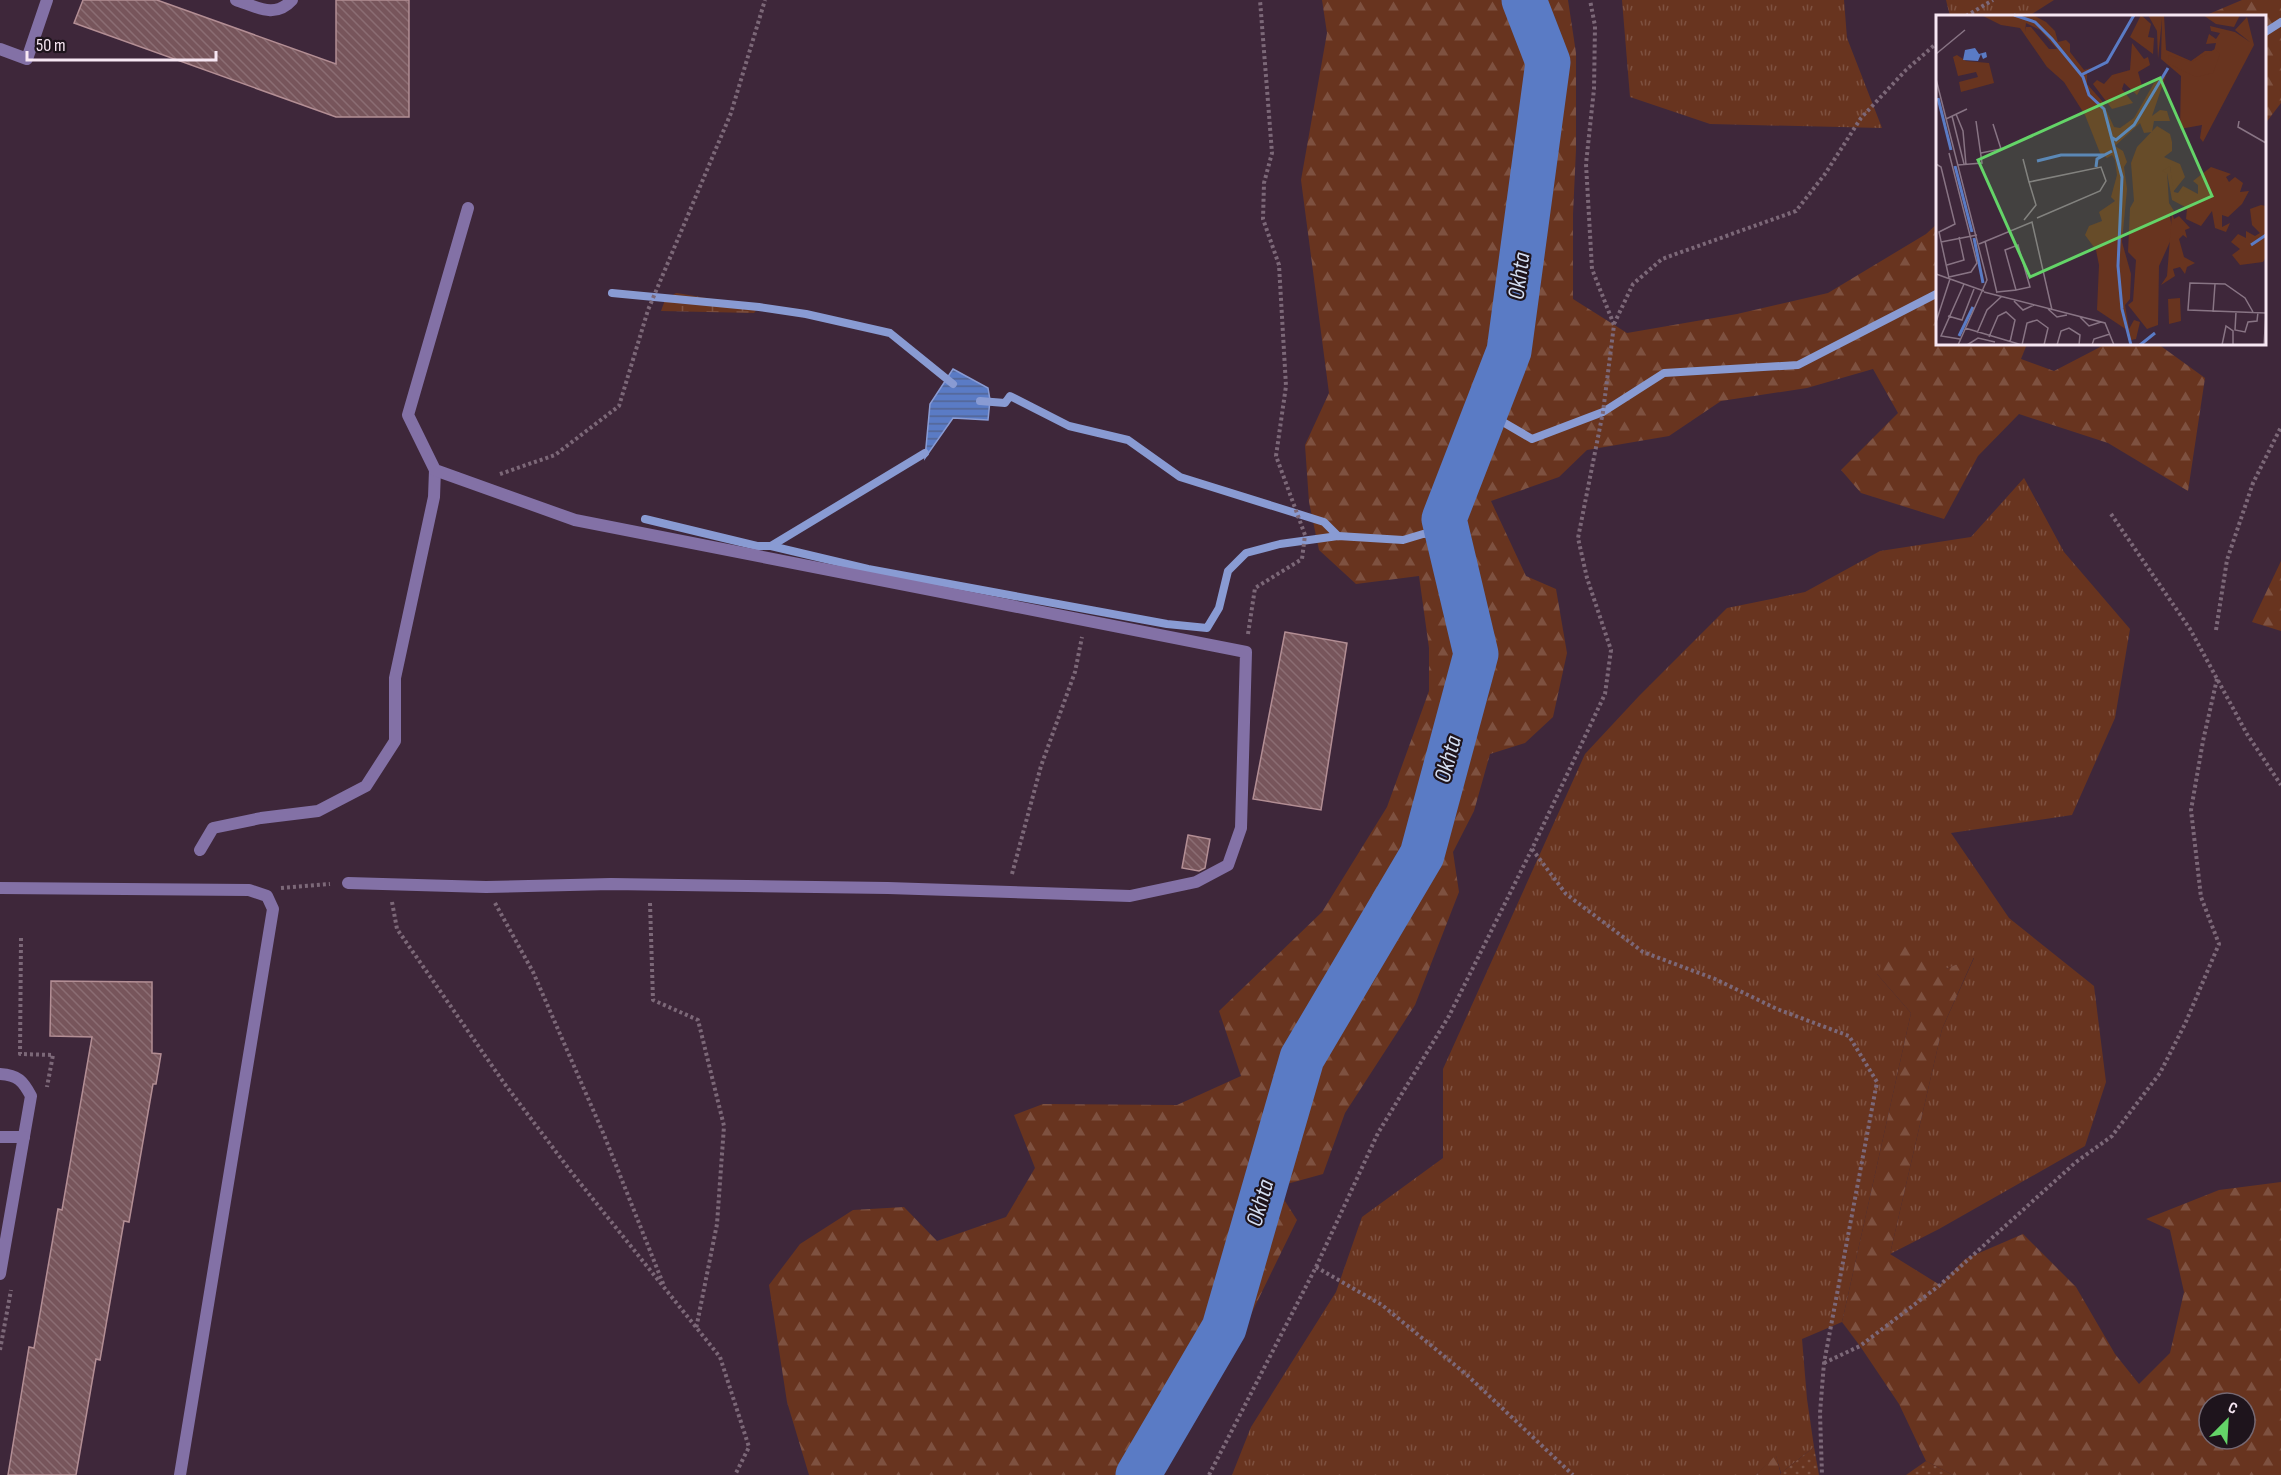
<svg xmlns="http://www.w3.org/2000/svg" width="2281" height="1475" viewBox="0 0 2281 1475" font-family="'Sofia Sans Condensed',sans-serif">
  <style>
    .grass { fill: url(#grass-tufts) }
    .forest { fill: url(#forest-firs); fill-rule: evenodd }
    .wetland { fill: url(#wetland-marsh) }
    .park { fill: url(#park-dots) }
    .water { fill: url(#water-rules); stroke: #899bd3; stroke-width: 1.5 }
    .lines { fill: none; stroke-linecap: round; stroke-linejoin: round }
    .stream { stroke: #899bd3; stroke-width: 8 }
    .river { stroke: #5a7bc5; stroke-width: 45 }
    .building { fill: url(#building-back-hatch); stroke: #b38e94; stroke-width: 1.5 }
    .path { stroke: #7c6878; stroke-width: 4; stroke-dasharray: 3 3; stroke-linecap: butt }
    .service { stroke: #8371a6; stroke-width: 12 }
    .labels { text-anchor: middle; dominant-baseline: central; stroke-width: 4.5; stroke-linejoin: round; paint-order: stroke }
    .water-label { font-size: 24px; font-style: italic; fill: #d4def2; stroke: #1e141c }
    .inset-river { fill: none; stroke: #5a7bc5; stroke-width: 3 }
    .inset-road { fill: none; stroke: #887484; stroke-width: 1.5 }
    .view { fill: #64d468; fill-opacity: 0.15; stroke: #64d468; stroke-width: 3 }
    .inset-edge { fill: none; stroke: #f7e7f3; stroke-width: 3 }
  </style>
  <defs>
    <pattern id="grass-tufts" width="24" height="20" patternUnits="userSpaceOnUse" patternTransform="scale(1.5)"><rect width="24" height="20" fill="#68341f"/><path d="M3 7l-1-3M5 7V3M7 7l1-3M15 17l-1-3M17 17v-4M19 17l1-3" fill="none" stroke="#7e5140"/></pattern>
    <pattern id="forest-firs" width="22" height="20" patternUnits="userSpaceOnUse" patternTransform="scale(1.5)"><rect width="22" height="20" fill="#68341f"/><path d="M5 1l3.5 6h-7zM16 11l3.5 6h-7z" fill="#7e5140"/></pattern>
    <pattern id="wetland-marsh" width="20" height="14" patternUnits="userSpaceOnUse" patternTransform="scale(1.5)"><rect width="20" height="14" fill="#68341f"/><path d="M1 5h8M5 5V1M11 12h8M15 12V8" fill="none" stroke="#7e5140"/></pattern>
    <pattern id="park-dots" width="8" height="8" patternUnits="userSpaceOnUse" patternTransform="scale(1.5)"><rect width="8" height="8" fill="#68341f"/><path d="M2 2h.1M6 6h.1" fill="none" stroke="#7e5140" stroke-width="1.8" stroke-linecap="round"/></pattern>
    <pattern id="water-rules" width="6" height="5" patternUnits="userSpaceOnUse" patternTransform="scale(1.5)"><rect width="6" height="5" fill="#5a7bc5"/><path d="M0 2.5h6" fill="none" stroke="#546593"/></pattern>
    <pattern id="building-back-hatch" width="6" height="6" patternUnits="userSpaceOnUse" patternTransform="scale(1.5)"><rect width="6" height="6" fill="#77555b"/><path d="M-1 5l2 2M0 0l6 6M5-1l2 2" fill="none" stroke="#8b6d73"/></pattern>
  </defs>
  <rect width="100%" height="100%" fill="#3e273a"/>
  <g class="grass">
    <polygon points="1622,0 1844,0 1847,38 1882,128 1710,124 1630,97"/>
    <polygon points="1946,0 2054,0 2029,16 1950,16"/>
    <polygon points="2024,478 2064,552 2130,629 2115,718 2072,815 1951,833 2009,918 2094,986 2106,1082 2085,1146 1939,1229 1890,1254 1942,1029 1974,958 1946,969 1877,974 1911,1013 1842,1322 1802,1339 1807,1399 1814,1447 1781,1473 1776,1456 1756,1475 1232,1475 1251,1427 1336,1292 1362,1217 1443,1158 1443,1069 1585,754 1639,696 1727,608 1805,592 1880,551 1971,537"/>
  </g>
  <g class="forest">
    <polygon points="1322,0 1568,0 1576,53 1576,150 1573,214 1573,299 1627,333 1737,314 1828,293 1926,234 1937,224 1938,344 2027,344 2021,359 2054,371 2106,344 2158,344 2205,378 2188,491 2108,443 2019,414 1978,456 1944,519 1861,493 1841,470 1898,413 1873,369 1807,388 1721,401 1669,436 1587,450 1559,477 1491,501 1526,576 1556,589 1567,653 1553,717 1525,743 1490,754 1474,811 1453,852 1459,892 1415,1005 1345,1113 1323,1174 1276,1187 1297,1220 1212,1394 1160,1475 809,1475 787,1402 769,1285 800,1244 853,1210 904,1207 937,1241 1006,1217 1035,1168 1014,1115 1043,1104 1177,1105 1241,1076 1219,1011 1322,912 1387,807 1429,691 1429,648 1419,576 1356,584 1319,550 1309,502 1305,445 1329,393 1301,180 1327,33"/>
    <polygon points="2242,0 2281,0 2281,103 2265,124 2264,16 2204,16"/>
    <polygon points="2281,561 2281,631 2252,622"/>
    <path d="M 1897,939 L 1946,969 L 1974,957 L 1942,1029 L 1890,1254 L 1940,1285 L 1965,1259 L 2023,1234 L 2076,1287 L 2115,1354 L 2139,1384 L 2170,1353 L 2184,1292 L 2170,1230 L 2146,1219 L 2219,1190 L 2281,1182 L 2281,1475 L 1953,1475 L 1926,1461 L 1899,1404 L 1860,1346 L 1842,1322 L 1911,1013 L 1877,974 ZM 2209,1403 L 2245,1403 L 2245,1439 L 2209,1439 Z"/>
    <polygon points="1776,1455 1781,1475 1756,1475"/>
  </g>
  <polygon class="wetland" points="676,293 677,293 759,307 754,313 661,311 665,300"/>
  <g class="park">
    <polygon points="1814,1447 1819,1475 1781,1475 1781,1473"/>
    <polygon points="1926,1461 1953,1475 1906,1475"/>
  </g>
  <polygon class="water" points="953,369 988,388 990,400 988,420 953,418 925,458 930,404"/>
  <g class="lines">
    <g class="stream">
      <polyline points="2264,33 2281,22"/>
      <polyline points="612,293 759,307 806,314 890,333 953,384"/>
      <polyline points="1496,384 1496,418 1532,439 1603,412 1664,373 1798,365 1938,293"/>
      <polyline points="980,401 1005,403 1010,396 1069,426 1128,440 1180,477 1324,522 1338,536"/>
      <polyline points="645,519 757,546 771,546 925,453"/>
      <polyline points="771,546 868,569 1167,624 1207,628 1219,608 1228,571 1246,553 1280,544 1338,536 1403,540 1423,534 1447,533"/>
    </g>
    <polyline class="river" points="1138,1475 1224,1328 1302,1058 1422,855 1476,654 1444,519 1509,351 1548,62 1524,0"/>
  </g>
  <g class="building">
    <polygon points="83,0 157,0 336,64 336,0 409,0 409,117 336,117 74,23"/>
    <polygon points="1285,632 1347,643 1321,810 1253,799"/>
    <polygon points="1188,835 1210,839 1205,868 1199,871 1182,868"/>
    <polygon points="51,981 152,982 152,1053 161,1054 156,1084 153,1084 129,1222 124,1221 100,1360 96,1359 76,1475 8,1475 29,1347 34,1348 58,1209 62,1210 92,1037 50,1036"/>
  </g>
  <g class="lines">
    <g class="path">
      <polyline points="1966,16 1993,0"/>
      <polyline points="1614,324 1633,284 1662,259 1796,211 1825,174 1861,118 1906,70 1938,42"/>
      <polyline points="500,474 555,455 619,406 648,310 731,113 765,0"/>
      <polyline points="2111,514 2190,629 2247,734 2281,785"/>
      <polyline points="2216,630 2227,560 2253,483 2281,427"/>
      <polyline points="1248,634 1255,588 1302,559 1305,535 1276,456 1286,386 1279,265 1263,219 1264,183 1272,153 1260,0"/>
      <polyline points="1532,849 1566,894 1643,952 1715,979 1777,1009 1849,1036 1877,1082 1824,1363 1820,1413 1822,1475"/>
      <polyline points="1012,874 1041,766 1075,672 1082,637"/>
      <polyline points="281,888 330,884"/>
      <polyline points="392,902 397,929 504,1083 572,1173 720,1357 749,1447 735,1475"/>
      <polyline points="495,903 533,972 604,1135 664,1286"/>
      <polyline points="650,903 653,1000 698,1020 724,1126 717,1224 696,1329"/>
      <polyline points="21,938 20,1054 53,1055 47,1087"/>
      <polyline points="1316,1267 1382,1305 1467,1375 1573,1475"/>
      <polyline points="0,1350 11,1290"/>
      <polyline points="1824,1363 1860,1346 1940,1285 2076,1162 2112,1136 2160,1073 2185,1024 2219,944 2201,897 2191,810 2203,741 2217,679"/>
      <polyline points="1209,1475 1316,1267 1378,1133 1449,1016 1532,849 1605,694 1611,650 1587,578 1578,538 1603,412 1614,325 1592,269 1586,164 1594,89 1595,26 1590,0"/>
    </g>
    <g class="service">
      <path d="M 236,0 C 257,7 275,19 292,0"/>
      <polyline points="0,49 27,59 47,0"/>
      <polyline points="200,850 213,828 261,818 318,811 366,786 395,741 395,678 434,497 435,470"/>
      <polyline points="348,883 486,887 611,884 888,888 1130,896 1196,882 1228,865 1241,828 1246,652 575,520 435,470 408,415 468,208"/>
      <polyline points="0,888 249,890 267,896 273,909 180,1475"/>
      <path d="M 0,1074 C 18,1075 23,1081 31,1096 L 0,1274"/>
      <polyline points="0,1137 24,1137"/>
    </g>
  </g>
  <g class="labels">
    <g class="water-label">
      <text transform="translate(1519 276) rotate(-82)">Okhta</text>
      <text transform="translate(1448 759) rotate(-75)">Okhta</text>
      <text transform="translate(1260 1203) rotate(-74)">Okhta</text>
    </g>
  </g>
  <g transform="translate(1936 15)">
    <rect width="330" height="330" fill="#3e273a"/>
    <path d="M 196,28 L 208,44 L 212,42 L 214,50 L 202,57 L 206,71 L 201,80 L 188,68 L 186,74 L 197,88 L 176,94 L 157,69 L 161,65 L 168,69 L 176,60 L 194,55 ZM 221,111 L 234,119 L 236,127 L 236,136 L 228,142 L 244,149 L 249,162 L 237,177 L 234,152 L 231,157 L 233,188 L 238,196 L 234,201 L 237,220 L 223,251 L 222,310 L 211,314 L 192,290 L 197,286 L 200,245 L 192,237 L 194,193 L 198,186 L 195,148 L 201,132 Z" fill="#68341f"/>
    <path d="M 45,0 L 97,0 L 110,7 L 119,16 L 122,27 L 130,25 L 134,29 L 134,37 L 148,55 L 162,51 L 151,57 L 151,69 L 166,86 L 178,112 L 184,113 L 198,103 L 218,68 L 230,60 L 216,101 L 224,95 L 231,96 L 234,106 L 218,106 L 216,117 L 208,118 L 204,108 L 179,131 L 187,136 L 191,147 L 188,152 L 191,174 L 186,227 L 195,259 L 194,284 L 189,290 L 193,314 L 198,305 L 204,307 L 200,324 L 195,325 L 191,315 L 161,295 L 163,250 L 160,235 L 149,220 L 153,211 L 166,206 L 163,197 L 179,186 L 175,182 L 181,160 L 179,145 L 176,140 L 171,143 L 164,138 L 149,100 L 128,67 L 111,52 L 84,13 L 65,10 ZM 90,8 L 104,15 L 121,34 L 113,34 L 95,12 L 90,12 L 89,17 ZM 205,0 L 215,9 L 212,22 L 218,23 L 217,39 L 194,22 ZM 212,0 L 228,0 L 230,35 L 255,46 L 269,36 L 278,36 L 280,28 L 270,29 L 273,19 L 280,24 L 284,18 L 275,16 L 274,11 L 299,17 L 314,27 L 299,15 L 311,2 L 318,30 L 267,127 L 264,123 L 266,110 L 244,114 L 245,61 L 225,44 L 226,4 L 222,44 L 221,16 ZM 267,0 L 304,0 L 298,12 L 280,9 ZM 234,151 L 238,177 L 242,178 L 247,171 L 262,179 L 262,170 L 257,166 L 275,152 L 295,159 L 290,162 L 293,167 L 299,162 L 307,168 L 304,177 L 313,176 L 306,189 L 292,202 L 286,200 L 286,212 L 294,208 L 290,217 L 279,213 L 276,196 L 265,211 L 250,204 L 251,193 L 236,185 L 231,158 L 226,156 ZM 325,190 L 330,191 L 330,242 L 327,247 L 304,250 L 296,240 L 304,234 L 295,227 L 302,219 L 310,223 L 310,216 L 319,221 L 324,218 L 316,210 L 314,194 ZM 236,198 L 238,204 L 243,201 L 254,213 L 249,215 L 251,223 L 247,220 L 243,224 L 248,242 L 259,248 L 251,252 L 249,259 L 244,252 L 237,254 L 239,261 L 225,270 L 231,261 Z" fill="#68341f" fill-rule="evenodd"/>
    <path d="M 279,34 L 284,39 L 277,58 L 260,62 L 233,49 L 232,40 L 256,47 ZM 21,40 L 30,46 L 53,48 L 58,68 L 25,77 L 23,67 L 42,62 L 40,57 L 22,61 L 17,42 Z" fill="#68341f"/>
    <path d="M 244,283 L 245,306 L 233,309 L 232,284 Z" fill="#68341f"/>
    <path d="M 39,33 L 43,39 L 50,37 L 51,42 L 47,44 L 45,39 L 42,46 L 27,45 L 29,35 Z" fill="#5a7bc5"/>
    <path class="inset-river" d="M 78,0 L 99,7 L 116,24 L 147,62 L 153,80 L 168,94 L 186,162 L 182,251 L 186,294 L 195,330M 145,60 L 171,47 L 198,0M 2,83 L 15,135M 175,122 L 180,125 L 198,110 L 232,53M 101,146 L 125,140 L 168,140M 19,151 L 36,217M 160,152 L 161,144 L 176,136M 38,223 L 47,268M 315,230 L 330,220M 23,321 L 37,292M 204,330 L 219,318"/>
    <path class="inset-road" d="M 0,39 L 29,15M 0,64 L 51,265 L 22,330M 20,99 L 27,116 L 30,150M 16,101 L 28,149M 10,104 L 31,94M 303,106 L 302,112 L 330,128M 13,138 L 41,248 L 35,257 L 13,262M 45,138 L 65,134 L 57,109M 87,144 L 93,167 L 165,152 L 170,166 L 164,176 L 101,203M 0,149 L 5,152 L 19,209 L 3,217 L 13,263M 22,150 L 46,148 L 40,106M 88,205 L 100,190 L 93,167M 49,226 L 61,278M 5,227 L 41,220M 43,229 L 96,207 L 116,295M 11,250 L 28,245 L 23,222M 0,259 L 48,276M 48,277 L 169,308 L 178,330M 61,277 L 80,275 L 69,235 L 82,230 L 94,272 L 80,275M 78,286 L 87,295 L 98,290M 112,294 L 121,302 L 131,300M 277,297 L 279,269M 300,297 L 299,315 L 309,317 L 312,307 L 321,306 L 322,297M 317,297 L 309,283 L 289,269 L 254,268 L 252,295 L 330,298M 12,301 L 26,305 L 38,274M 144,302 L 153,311 L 165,307M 0,307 L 14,264M 29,313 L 86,330M 41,318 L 51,295 L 65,282M 53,322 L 62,301 L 70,297 L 79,305 L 74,327M 24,324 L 5,321 L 28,269M 31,330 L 42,323 L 59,327M 86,330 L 91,308 L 101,305 L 112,313 L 108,330M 121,330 L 125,316 L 133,313 L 144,320 L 143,330M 156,330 L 158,324 L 174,319M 286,330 L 290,311 L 297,316 L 297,330M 328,330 L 330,298"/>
    <path class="view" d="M 224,63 L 276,181 L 94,262 L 42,145 Z"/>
    <rect width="330" height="330" class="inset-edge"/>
  </g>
  <g transform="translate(2227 1421) rotate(24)"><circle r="28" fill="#1e141c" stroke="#756872" stroke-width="1.5"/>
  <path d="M0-4.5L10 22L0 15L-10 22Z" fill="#64d468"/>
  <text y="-9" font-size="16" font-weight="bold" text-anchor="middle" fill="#f7e7f3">С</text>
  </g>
  <path d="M27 51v9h189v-9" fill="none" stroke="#f7e7f3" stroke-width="3"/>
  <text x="36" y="51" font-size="18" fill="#f7e7f3" stroke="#1e141c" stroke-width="4.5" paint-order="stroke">50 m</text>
</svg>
